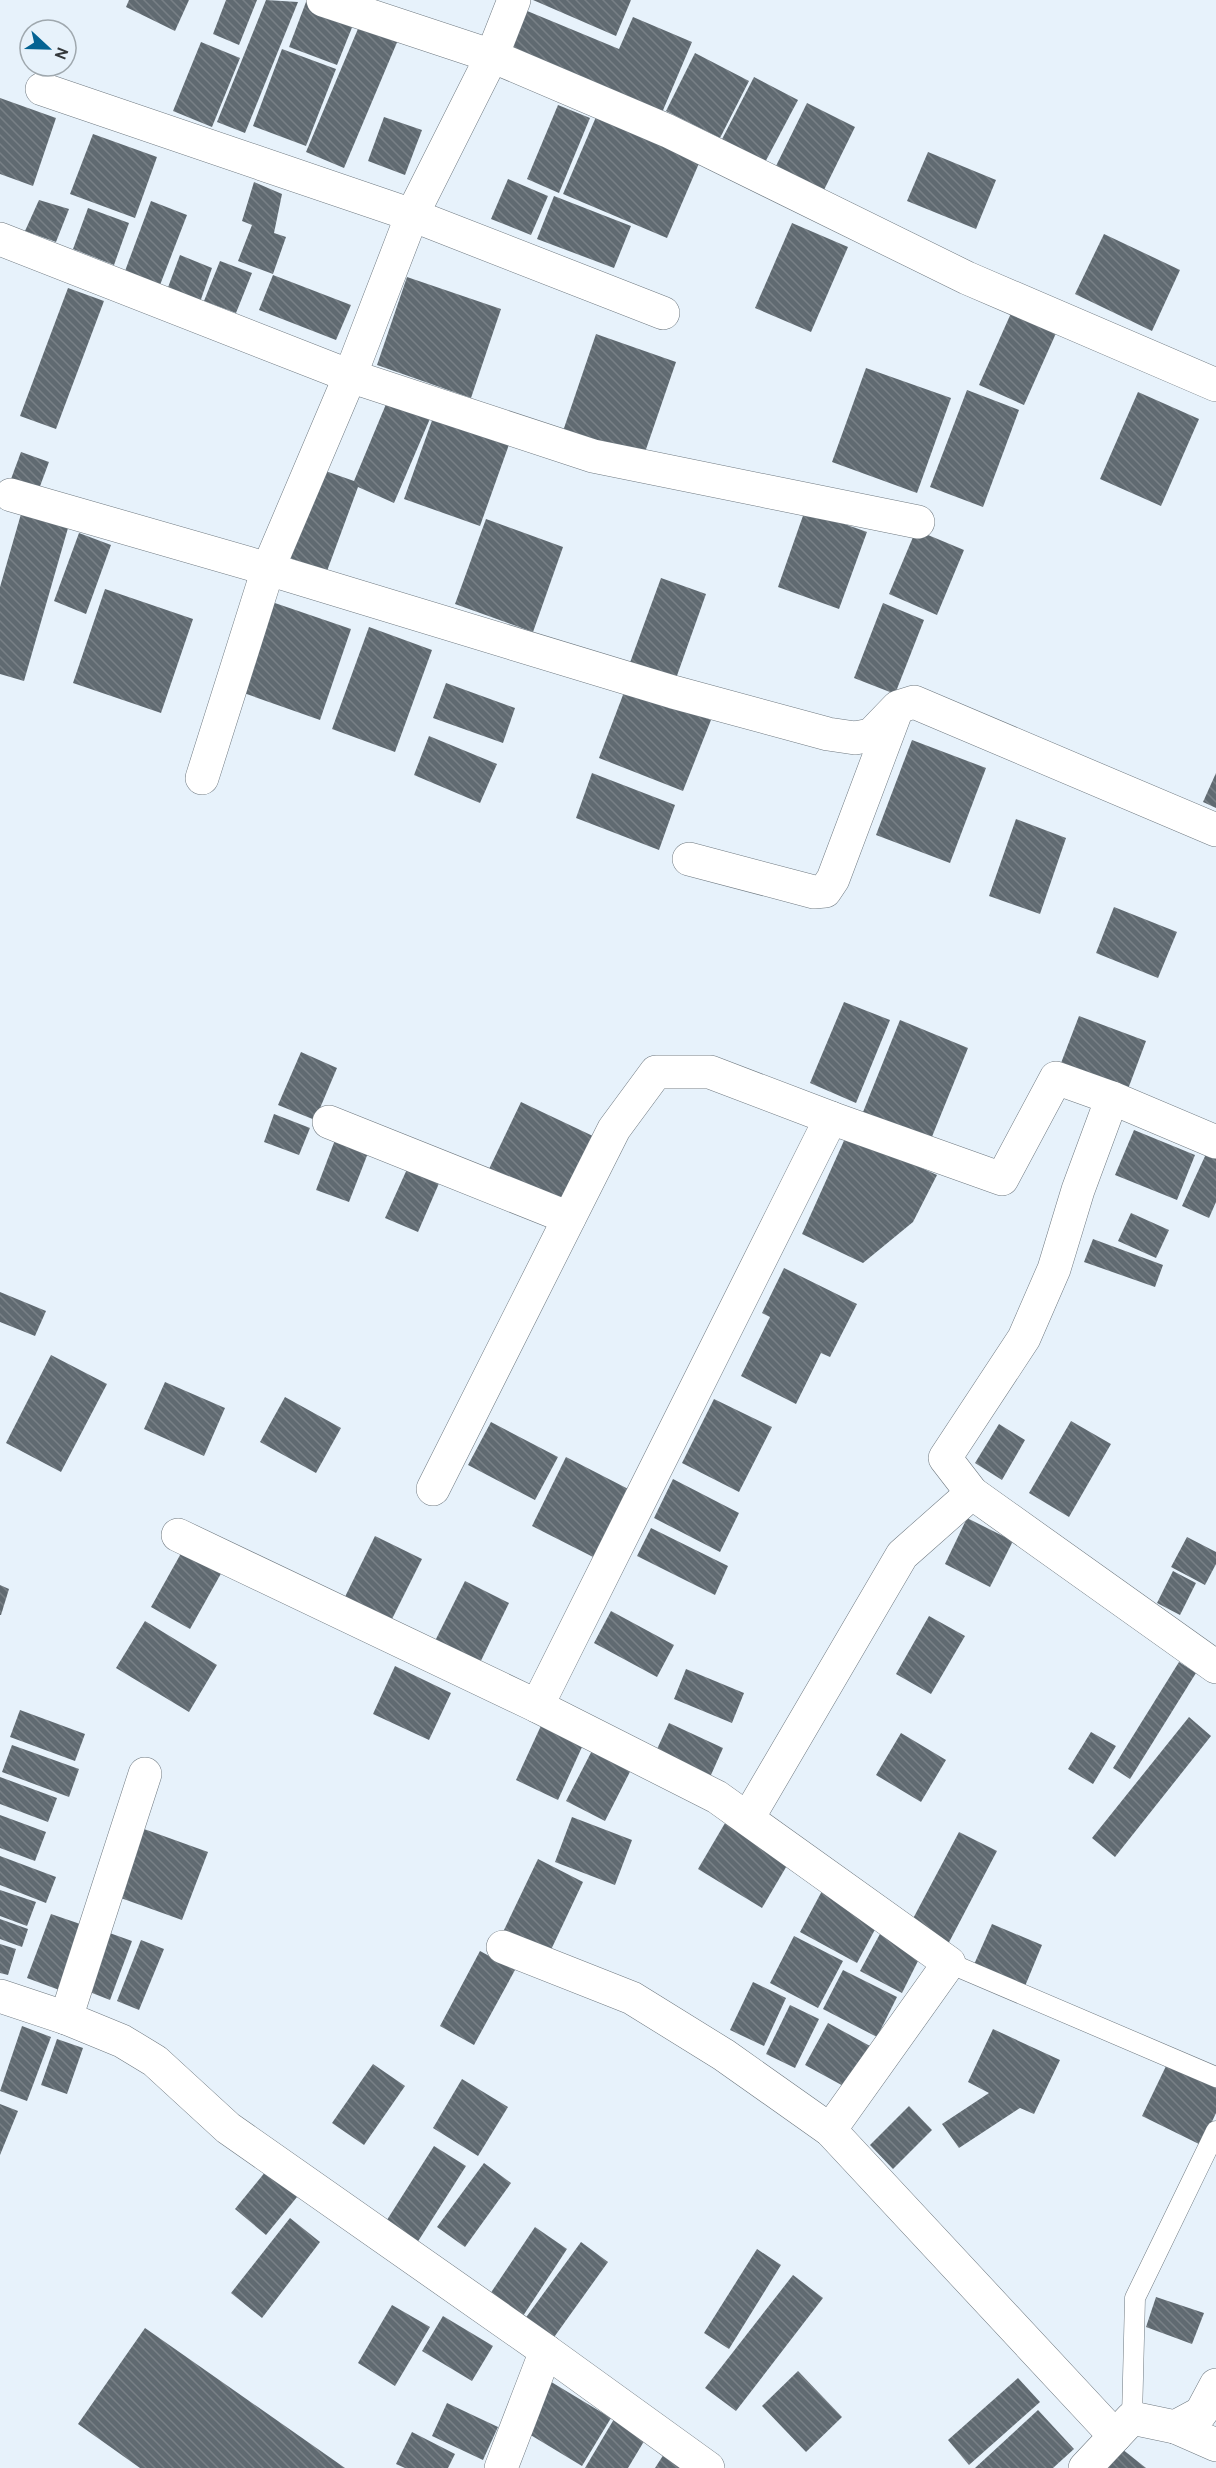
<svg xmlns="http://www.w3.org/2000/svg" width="1216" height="2468" viewBox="0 0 1216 2468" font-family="Overpass,sans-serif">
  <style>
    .building { fill: url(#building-back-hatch) }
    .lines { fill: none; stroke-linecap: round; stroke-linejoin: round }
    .lane-casing { stroke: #6f7980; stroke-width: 21 }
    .street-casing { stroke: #6f7980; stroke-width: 34 }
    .lane { stroke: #fff; stroke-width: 20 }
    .street { stroke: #fff; stroke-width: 33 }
  </style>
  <defs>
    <pattern id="building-back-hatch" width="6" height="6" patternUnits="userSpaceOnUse" patternTransform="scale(1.5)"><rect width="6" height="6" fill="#606a71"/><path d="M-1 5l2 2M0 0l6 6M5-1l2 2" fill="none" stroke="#788086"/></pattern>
  </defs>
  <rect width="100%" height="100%" fill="#e7f2fb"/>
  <g class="building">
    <polygon points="129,0 189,0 175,31 126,7"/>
    <polygon points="226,0 257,0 239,45 213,34"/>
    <polygon points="266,0 298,2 245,133 217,122"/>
    <polygon points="533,0 631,0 616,36"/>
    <polygon points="306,2 355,20 337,65 289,47"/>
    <polygon points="520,8 619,49 633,17 692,42 661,115 503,49"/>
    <polygon points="360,24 398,40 344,168 306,152"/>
    <polygon points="201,42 240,58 212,127 173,111"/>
    <polygon points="282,49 336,69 306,146 253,126"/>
    <polygon points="695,53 749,81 720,138 666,111"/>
    <polygon points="754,77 798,100 762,168 719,145"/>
    <polygon points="0,98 56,118 33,186 0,174"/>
    <polygon points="807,103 855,127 823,192 775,168"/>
    <polygon points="558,105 590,118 559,193 527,179"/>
    <polygon points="384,117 422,130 405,175 368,161"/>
    <polygon points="596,117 700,161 667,238 563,194"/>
    <polygon points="93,134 157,157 135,218 70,194"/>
    <polygon points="928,152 996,180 976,229 907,201"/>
    <polygon points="508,179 548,196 531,235 491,219"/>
    <polygon points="254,182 282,194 274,233 286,237 273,274 238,261 252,225 242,221"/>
    <polygon points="554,196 631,226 614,268 537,239"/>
    <polygon points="39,200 69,209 56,242 25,231"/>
    <polygon points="151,201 187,215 160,285 125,271"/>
    <polygon points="88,208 129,223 114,265 73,249"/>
    <polygon points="792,223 848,247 811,332 755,308"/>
    <polygon points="1104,234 1180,270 1152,331 1075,294"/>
    <polygon points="180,255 212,268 200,302 167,290"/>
    <polygon points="220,261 252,273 236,313 204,301"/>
    <polygon points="273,275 351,305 336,340 259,310"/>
    <polygon points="407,277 501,309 471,398 377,365"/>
    <polygon points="68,288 104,301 56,429 20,416"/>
    <polygon points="1012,311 1057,331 1024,405 979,385"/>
    <polygon points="596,334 676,362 642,461 562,434"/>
    <polygon points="866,368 951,398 917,493 832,462"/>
    <polygon points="967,390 1019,410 983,507 930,487"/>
    <polygon points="1138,392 1199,419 1161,506 1100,479"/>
    <polygon points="389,397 432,414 394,503 358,487 327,571 284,556 317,468 354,481"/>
    <polygon points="435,412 511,439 480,526 404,499"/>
    <polygon points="21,452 49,462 39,489 11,479"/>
    <polygon points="805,510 867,532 839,609 778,587"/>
    <polygon points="21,514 68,528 24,681 0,674 0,587"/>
    <polygon points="486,519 563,547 533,632 455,604"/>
    <polygon points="916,530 964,550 937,615 889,594"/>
    <polygon points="79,533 111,545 86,614 54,601"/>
    <polygon points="661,578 706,594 674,684 628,668"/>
    <polygon points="105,589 193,619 161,713 73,683"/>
    <polygon points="269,601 351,629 320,720 238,691"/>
    <polygon points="883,603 924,620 895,694 854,678"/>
    <polygon points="369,627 432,650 395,752 332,729"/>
    <polygon points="446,683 515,708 503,743 433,718"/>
    <polygon points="626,687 711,720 683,791 599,758"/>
    <polygon points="429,736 497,764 480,803 414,775"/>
    <polygon points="912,740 986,768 950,863 876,835"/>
    <polygon points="592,773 675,805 659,850 576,818"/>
    <polygon points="1216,773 1216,808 1203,802"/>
    <polygon points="1016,819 1066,838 1040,914 989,896"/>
    <polygon points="1114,907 1177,932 1158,978 1096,953"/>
    <polygon points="844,1002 890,1020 856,1103 810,1083"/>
    <polygon points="1079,1016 1146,1041 1128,1089 1061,1063"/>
    <polygon points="900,1020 968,1048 927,1149 859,1122"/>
    <polygon points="301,1052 337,1068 315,1120 278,1105"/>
    <polygon points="521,1102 595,1137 563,1204 489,1169"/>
    <polygon points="274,1114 310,1128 299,1155 264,1142"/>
    <polygon points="1134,1130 1195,1155 1177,1200 1115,1175"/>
    <polygon points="847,1134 937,1175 913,1222 863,1263 802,1234"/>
    <polygon points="335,1140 368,1153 349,1202 316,1190"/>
    <polygon points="1206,1154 1216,1159 1216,1202 1209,1218 1182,1206"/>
    <polygon points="408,1167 440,1181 418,1232 385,1218"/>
    <polygon points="1131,1213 1169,1230 1156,1258 1118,1241"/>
    <polygon points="1093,1239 1163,1265 1155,1287 1084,1262"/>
    <polygon points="784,1268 857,1304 830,1357 821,1353 796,1404 741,1376 770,1317 762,1313"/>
    <polygon points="0,1292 46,1311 35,1336 0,1322"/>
    <polygon points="51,1355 107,1384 61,1472 6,1443"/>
    <polygon points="165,1382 225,1408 204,1456 144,1429"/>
    <polygon points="285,1397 341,1428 316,1473 260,1442"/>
    <polygon points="714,1399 772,1427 739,1492 682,1463"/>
    <polygon points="1071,1421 1111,1444 1069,1517 1029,1493"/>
    <polygon points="491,1422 558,1457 535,1500 468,1465"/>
    <polygon points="999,1424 1025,1440 1002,1480 975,1463"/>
    <polygon points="566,1457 636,1493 601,1561 532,1526"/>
    <polygon points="673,1479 739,1513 720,1552 654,1518"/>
    <polygon points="967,1518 1013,1541 990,1587 945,1564"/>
    <polygon points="651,1528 728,1566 715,1595 637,1556"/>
    <polygon points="375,1536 422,1559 386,1631 339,1609"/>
    <polygon points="1187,1537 1216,1552 1216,1564 1205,1585 1171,1567"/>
    <polygon points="184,1548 223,1570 190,1629 151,1607"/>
    <polygon points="1173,1571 1196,1583 1180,1615 1157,1603"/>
    <polygon points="465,1581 509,1603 475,1673 430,1651"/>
    <polygon points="0,1585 9,1589 1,1615 0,1615"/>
    <polygon points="611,1611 674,1645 657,1677 594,1643"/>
    <polygon points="929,1616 965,1636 931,1694 896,1674"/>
    <polygon points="145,1621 217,1665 189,1712 116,1668"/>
    <polygon points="1179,1662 1196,1673 1130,1779 1113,1768"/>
    <polygon points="395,1666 451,1693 429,1740 373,1714"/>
    <polygon points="686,1669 744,1693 732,1723 674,1699"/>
    <polygon points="20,1710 85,1734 75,1761 10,1737"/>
    <polygon points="545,1717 587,1736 558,1800 516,1780"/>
    <polygon points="1189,1717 1211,1736 1115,1857 1092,1838"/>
    <polygon points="669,1723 723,1748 707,1784 652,1760"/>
    <polygon points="1091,1732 1116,1746 1093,1784 1068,1769"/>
    <polygon points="901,1733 946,1760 921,1802 876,1775"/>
    <polygon points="599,1737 638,1756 605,1821 566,1801"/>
    <polygon points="12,1745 79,1769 69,1797 2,1772"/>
    <polygon points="0,1777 57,1798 48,1822 0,1804"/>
    <polygon points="0,1815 46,1832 35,1861 0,1848"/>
    <polygon points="572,1817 632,1840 615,1885 555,1862"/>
    <polygon points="728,1818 792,1857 762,1908 698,1869"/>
    <polygon points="144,1829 208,1852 182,1920 118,1897"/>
    <polygon points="959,1832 997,1851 946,1948 908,1928"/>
    <polygon points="0,1856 56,1877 46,1903 0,1885"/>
    <polygon points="538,1859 583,1882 549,1954 503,1932"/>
    <polygon points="0,1890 36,1902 27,1926 0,1916"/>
    <polygon points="822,1891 879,1922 857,1963 800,1932"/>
    <polygon points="51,1914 86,1926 62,1991 27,1978"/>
    <polygon points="0,1919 28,1929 22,1947 0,1939"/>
    <polygon points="992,1924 1042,1945 1023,1991 972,1969"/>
    <polygon points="104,1931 132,1941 110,2000 82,1989"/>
    <polygon points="881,1932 922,1953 902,1993 860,1971"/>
    <polygon points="794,1936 843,1961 818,2008 770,1983"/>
    <polygon points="141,1940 164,1949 139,2010 117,2001"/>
    <polygon points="0,1944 16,1949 8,1975 0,1973"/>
    <polygon points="480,1951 515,1970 474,2045 440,2026"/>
    <polygon points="843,1970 897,1997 877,2037 823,2009"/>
    <polygon points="753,1982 786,1998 764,2046 730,2030"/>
    <polygon points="790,2005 819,2019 795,2068 766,2054"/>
    <polygon points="828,2023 870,2046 847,2088 805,2065"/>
    <polygon points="22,2026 51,2037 27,2101 0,2091"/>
    <polygon points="993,2029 1060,2060 1034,2114 1020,2108 959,2148 942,2124 989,2093 968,2082"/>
    <polygon points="57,2039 83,2048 67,2094 41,2085"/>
    <polygon points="373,2064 405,2086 364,2145 332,2123"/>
    <polygon points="1167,2064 1216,2088 1216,2113 1201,2145 1142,2116"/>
    <polygon points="462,2079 508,2107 478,2156 433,2128"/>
    <polygon points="0,2104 18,2111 0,2155"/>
    <polygon points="909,2106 932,2130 893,2169 870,2145"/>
    <polygon points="434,2146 466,2166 417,2243 385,2223"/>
    <polygon points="484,2163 511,2183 465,2247 437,2227"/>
    <polygon points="266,2171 297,2197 266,2235 235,2209"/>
    <polygon points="290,2218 320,2242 262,2318 231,2293"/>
    <polygon points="535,2227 567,2249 521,2319 488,2297"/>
    <polygon points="581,2242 608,2262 547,2347 519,2327"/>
    <polygon points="757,2249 781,2265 729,2349 704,2333"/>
    <polygon points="793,2275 823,2298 736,2411 705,2388"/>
    <polygon points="1156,2297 1204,2313 1192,2344 1146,2327"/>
    <polygon points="392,2305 430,2327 395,2386 358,2363"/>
    <polygon points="443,2316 493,2346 472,2381 422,2351"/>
    <polygon points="145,2328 345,2468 140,2468 78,2424"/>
    <polygon points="798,2371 842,2417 806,2452 762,2406"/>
    <polygon points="1018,2378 1040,2402 969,2465 948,2440"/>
    <polygon points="548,2380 611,2418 582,2466 519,2428"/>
    <polygon points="447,2403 498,2427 483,2460 432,2436"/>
    <polygon points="1038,2410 1074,2449 1053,2468 975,2468"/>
    <polygon points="617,2414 649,2433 628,2468 585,2468"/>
    <polygon points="412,2432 455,2454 448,2468 405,2468 396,2464"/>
    <polygon points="1117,2445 1146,2468 1100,2468"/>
    <polygon points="664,2454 687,2468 655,2468"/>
  </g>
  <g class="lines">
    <defs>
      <g id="lane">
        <polyline points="949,1963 1216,2077"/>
        <polyline points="1132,2418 1135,2298 1216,2131"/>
      </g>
      <g id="street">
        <polyline points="514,0 492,56 668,131 967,278 1216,385"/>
        <polyline points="42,89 412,215 663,313"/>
        <polyline points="0,239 350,376 412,215 492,56 323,0"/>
        <polyline points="11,495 268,569 673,692 828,734 855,738 871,735 898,707 914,702 1216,830"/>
        <polyline points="202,778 268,569 350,376 593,456 918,522"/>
        <polyline points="689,859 814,892 825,891 833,879 895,714"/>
        <polyline points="329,1122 569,1218"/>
        <polyline points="433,1489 614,1129 656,1072 710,1072 831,1118"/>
        <polyline points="972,1493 945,1458 1024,1338 1054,1269 1078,1190 1112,1098"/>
        <polyline points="178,1535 537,1706 831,1118 1002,1179 1056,1078 1112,1098 1216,1142"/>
        <polyline points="537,1706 717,1797 949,1963 830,2130"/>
        <polyline points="748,1818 902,1555 972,1493 1216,1667"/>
        <polyline points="503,1947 632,1998 724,2055 830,2130 1115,2436"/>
        <polyline points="0,1996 66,2018 122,2041 155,2061 228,2128 546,2351 501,2468"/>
        <polyline points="66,2018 145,1774"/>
        <polyline points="546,2351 708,2468"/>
        <polyline points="1175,2427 1216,2445"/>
        <polyline points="1085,2468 1132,2418 1175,2427 1201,2413 1216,2385"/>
      </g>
    </defs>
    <use href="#lane" class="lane-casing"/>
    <use href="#street" class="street-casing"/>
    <use href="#lane" class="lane"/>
    <use href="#street" class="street"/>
  </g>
  <g transform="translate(48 48) rotate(112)"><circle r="28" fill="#e7f2fb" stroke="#9fa8ae" stroke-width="1.5"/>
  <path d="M0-4.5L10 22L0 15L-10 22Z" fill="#046393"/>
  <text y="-9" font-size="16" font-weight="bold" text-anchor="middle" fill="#34383b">N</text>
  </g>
</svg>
